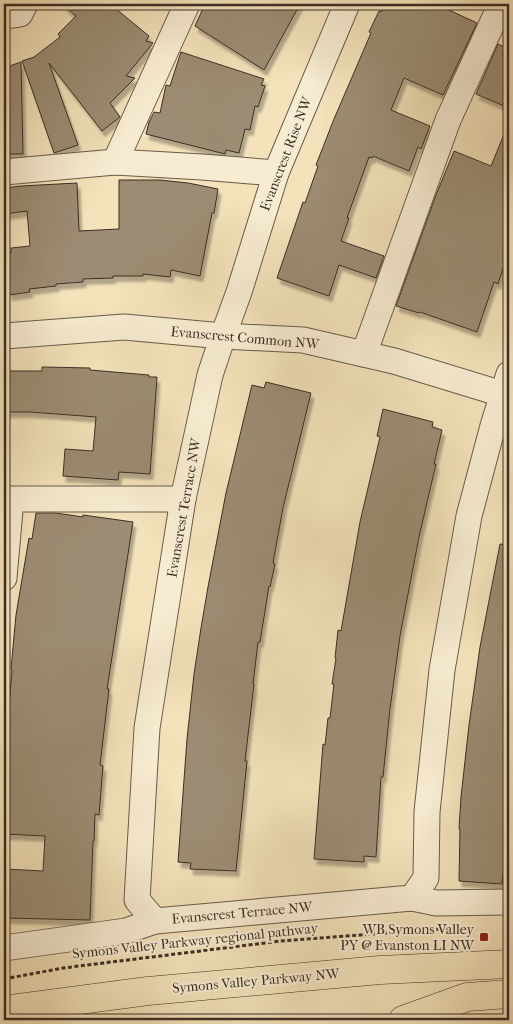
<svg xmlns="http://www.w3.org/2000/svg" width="513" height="1024" viewBox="0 0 513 1024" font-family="'IM FELL French Canon',serif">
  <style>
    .building { fill: #9b8c73; stroke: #3b2e26; filter: url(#shadow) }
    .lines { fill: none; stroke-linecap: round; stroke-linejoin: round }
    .minor-casing { stroke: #695b4b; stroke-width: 27 }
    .major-casing { stroke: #3b2e26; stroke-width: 29 }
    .path { stroke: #3b2e26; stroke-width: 3; stroke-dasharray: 4 2.5; stroke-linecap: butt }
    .minor { stroke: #f7ecd2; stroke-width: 25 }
    .major { stroke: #f3e2ba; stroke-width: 28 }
    .poi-dot { fill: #8f2418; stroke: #f7ecd2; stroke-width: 2 }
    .labels { text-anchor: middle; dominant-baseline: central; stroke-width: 4; stroke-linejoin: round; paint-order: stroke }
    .street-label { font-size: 14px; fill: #3b2e26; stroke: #f7ecd2 }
    .poi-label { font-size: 14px; fill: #3b2e26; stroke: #f7ecd2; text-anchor: end }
  </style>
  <defs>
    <filter id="shadow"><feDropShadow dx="3" dy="5.5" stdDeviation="1" flood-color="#0004"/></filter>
  </defs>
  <rect width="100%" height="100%" fill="#f3e2ba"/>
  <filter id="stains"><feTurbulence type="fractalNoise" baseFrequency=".004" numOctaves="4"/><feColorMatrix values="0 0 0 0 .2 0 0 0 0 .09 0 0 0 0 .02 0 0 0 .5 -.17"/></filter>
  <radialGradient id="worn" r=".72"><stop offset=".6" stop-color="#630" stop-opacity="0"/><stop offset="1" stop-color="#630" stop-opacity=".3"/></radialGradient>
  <g class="building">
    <polygon points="62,4 110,4 149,36 146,41 153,43 126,76 135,78 110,103 120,117 102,131 49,63 78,145 54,153 22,61 34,57 60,37 58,34 76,16"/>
    <polygon points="205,4 300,4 264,70 195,26"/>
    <polygon points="385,4 436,4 477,23 443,95 404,78 391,110 430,126 421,149 418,147 409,171 373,156 372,158 369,157 347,218 349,218 341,241 384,256 376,278 339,265 329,296 277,278 303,202 305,203 318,166 316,165 334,119 371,33 369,32 379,11 381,12"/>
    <polygon points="498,44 509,49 509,108 476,94"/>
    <polygon points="181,52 264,79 261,85 265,86 258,107 255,106 250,130 245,129 239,153 226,150 225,154 146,134 149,122 154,112 160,113 166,85 170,86"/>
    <polygon points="21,62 23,154 4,154 4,68"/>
    <polygon points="509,122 509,250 498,284 494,282 477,332 420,312 419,313 396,306 436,195 454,151 491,166"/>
    <polygon points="119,180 160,180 188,183 218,189 214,213 212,213 200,276 171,270 170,277 143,274 143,276 113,276 113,278 83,279 83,282 56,284 56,286 29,289 30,292 9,295 7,282 4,282 4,253 11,253 11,248 30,246 27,211 4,214 4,188 21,186 77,183 79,231 119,229"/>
    <polygon points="42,367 90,368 90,370 149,375 149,377 157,377 150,474 119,472 118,480 63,476 65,449 93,451 96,417 30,412 5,412 5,383 9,383 9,371 42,371"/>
    <polygon points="266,382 311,393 283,508 273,563 275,564 270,587 269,586 260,642 258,642 253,684 254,684 245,761 247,761 236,871 190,869 191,863 178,862 187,739 194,674 201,628 208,587 226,493 252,385 264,388"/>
    <polygon points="383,409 433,422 432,427 442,430 434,464 436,464 419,537 400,636 390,709 383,777 381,777 376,857 364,856 364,862 314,859 323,744 325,745 328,718 330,718 334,684 332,684 336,658 335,658 338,630 341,631 360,522 380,437 377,436"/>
    <polygon points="36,513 56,513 83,517 83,515 133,522 107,689 109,689 100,765 103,766 99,815 95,814 94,841 93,841 90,920 4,918 4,869 43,871 45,836 4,834 4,757 6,726 5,725 7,704 9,705 12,670 11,669 16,615 29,538 32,539"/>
    <polygon points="500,544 509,545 509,826 508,845 509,845 509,874 503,874 502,884 459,881 460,829 459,829 461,797 469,725 480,647"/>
  </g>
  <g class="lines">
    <defs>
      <g id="minor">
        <polyline points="347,4 276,173 239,292 223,336 210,375 183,499 147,728 137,900 155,921 412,898 426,878 427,812 442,670 469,516 493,426 509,374"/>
        <polyline points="4,16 20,14 25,4"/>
        <polyline points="115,162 187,4"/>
        <polyline points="4,172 115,162 202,167 276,173"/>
        <polyline points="4,336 124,327 223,336 303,340 394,361 509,396"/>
        <polyline points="364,354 448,120 501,4"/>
        <polyline points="4,578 11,499 183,499"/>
        <polyline points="412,898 436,903 509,902"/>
        <polyline points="4,948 126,931 155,921"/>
      </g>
      <g id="major">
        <polyline points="4,1010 148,991 380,970 509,964"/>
        <polyline points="403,1020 467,997 509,994"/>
      </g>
    </defs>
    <use href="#minor" class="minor-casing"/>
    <use href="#major" class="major-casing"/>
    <polyline class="path" points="4,979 63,968 281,941 453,928"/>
    <use href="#minor" class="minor"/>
    <use href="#major" class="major"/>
  </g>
  <rect class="poi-dot" x="479" y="932" width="10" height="10" rx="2.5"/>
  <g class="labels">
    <g class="street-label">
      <text transform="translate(286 154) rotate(-69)">Evanscrest Rise NW</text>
      <text transform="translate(245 338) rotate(5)">Evanscrest Common NW</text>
      <text transform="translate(184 508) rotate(-80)">Evanscrest Terrace NW</text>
      <text transform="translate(242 913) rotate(-5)">Evanscrest Terrace NW</text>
      <text transform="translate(195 941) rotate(-6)">Symons Valley Parkway regional pathway</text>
      <text transform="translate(256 981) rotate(-5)">Symons Valley Parkway NW</text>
    </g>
    <g class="poi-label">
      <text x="474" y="929">WB Symons Valley<tspan x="474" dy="16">PY @ Evanston LI NW</tspan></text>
    </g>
  </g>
  <rect width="513" height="1024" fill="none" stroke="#f3e2ba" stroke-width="20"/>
  <rect x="5" y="5" width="503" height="1014" fill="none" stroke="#3b2e26" stroke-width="2.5"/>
  <rect x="10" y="10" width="493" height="1004" fill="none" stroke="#3b2e26"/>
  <rect width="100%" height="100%" filter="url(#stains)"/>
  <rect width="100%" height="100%" fill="url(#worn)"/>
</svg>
